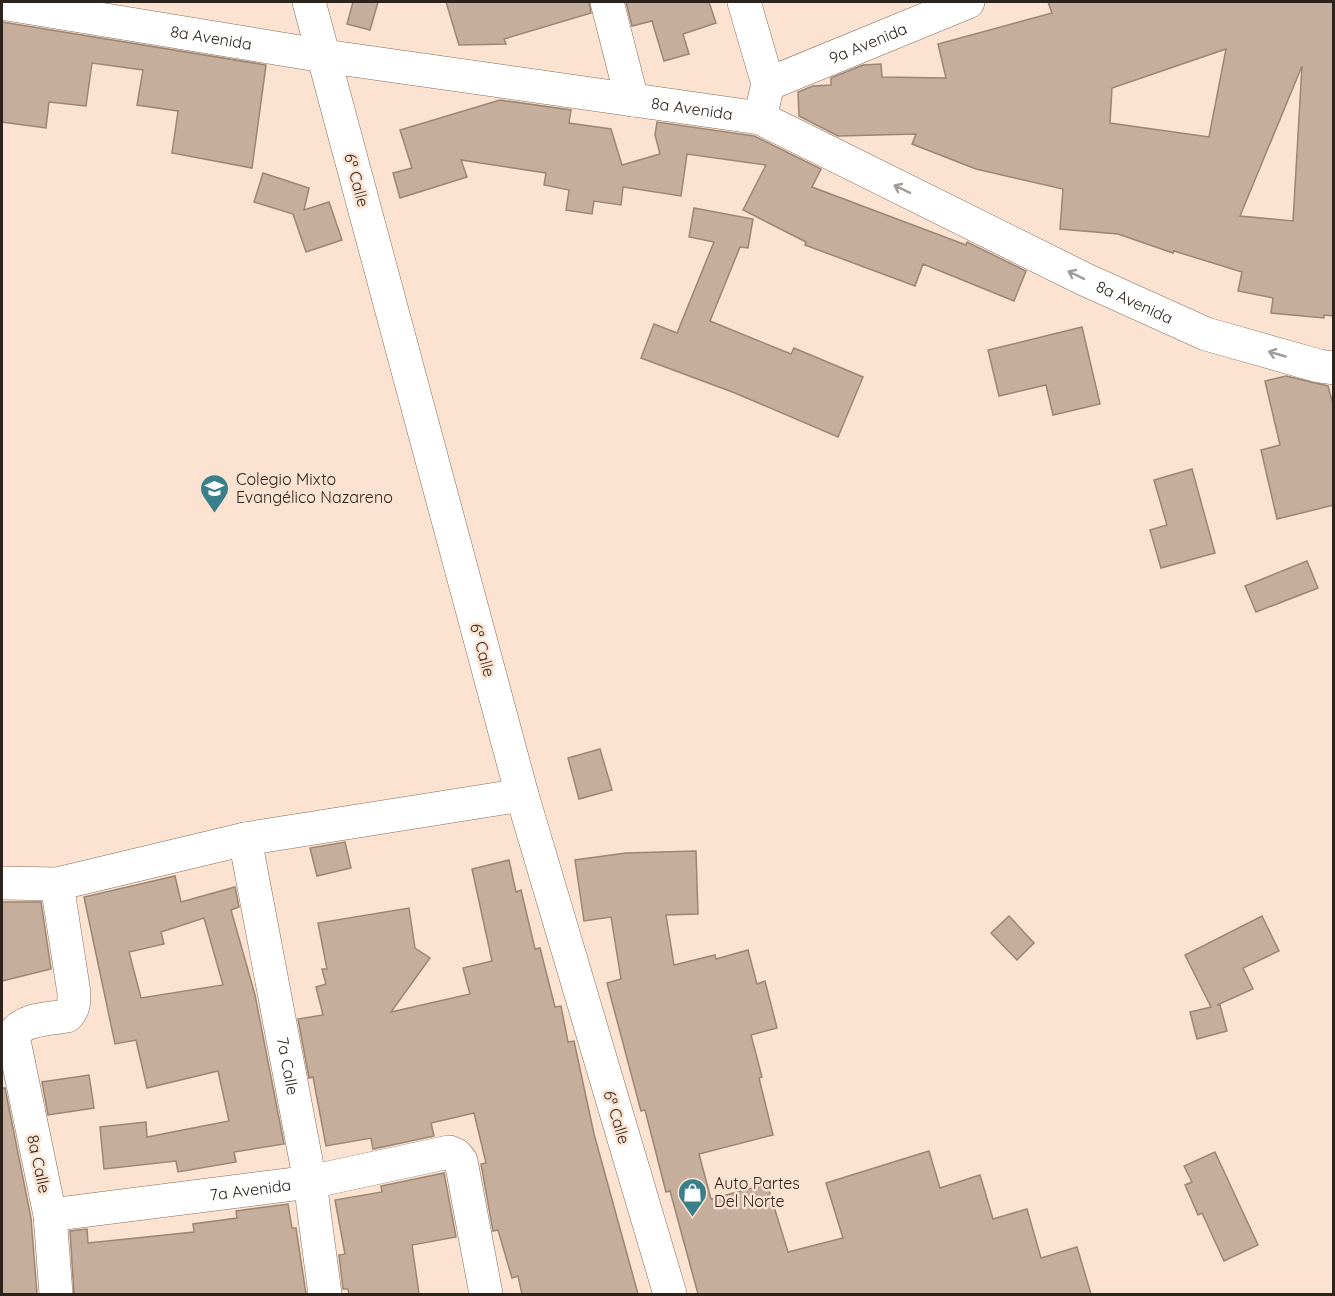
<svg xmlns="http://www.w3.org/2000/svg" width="1335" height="1296" viewBox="0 0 1335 1296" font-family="Quicksand,sans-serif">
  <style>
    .building { fill: #c6ae9c; stroke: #9b8573; stroke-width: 1.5; fill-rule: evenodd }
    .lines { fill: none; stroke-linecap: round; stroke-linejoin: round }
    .minor-casing { stroke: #836d5d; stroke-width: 34 }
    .secondary-casing { stroke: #836d5d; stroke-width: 34 }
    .minor { stroke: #fff; stroke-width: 33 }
    .secondary { stroke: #fff; stroke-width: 33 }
    .oneway { stroke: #a09c99 }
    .labels { text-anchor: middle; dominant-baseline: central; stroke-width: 5; stroke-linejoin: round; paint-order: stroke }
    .street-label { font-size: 16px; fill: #2c231c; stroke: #fce2d0 }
    .poi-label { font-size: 16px; fill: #2c231c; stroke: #fce2d0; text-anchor: start }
  </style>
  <rect width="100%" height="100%" fill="#fce2d0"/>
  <g class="building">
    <polygon points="353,2 378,2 370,30 347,24"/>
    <polygon points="446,2 589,2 591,13 504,39 506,44 459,45"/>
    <polygon points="626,2 709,2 716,23 683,34 689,54 664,61 652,21 632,26"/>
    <path d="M 1048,2 L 1334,2 L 1334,316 L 1324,315 L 1324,318 L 1271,313 L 1273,298 L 1238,291 L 1242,272 L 1174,251 L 1173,253 L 1118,234 L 1060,229 L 1063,189 L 976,169 L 912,144 L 916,134 L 838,136 L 799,116 L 798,92 L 813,86 L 831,85 L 831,78 L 863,65 L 881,64 L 882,77 L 946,78 L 938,44 L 1052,13 ZM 1226,49 L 1209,137 L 1110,123 L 1112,88 ZM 1302,66 L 1293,221 L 1240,216 Z"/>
    <polygon points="2,22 266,65 252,168 172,153 178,111 137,105 143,70 92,63 86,106 49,102 46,128 2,122"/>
    <polygon points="500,100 571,110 569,123 611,129 622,165 660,154 655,135 657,122 754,136 821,169 812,187 966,245 967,242 1026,271 1014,301 923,264 915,286 805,245 806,242 743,210 766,165 687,154 681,196 623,187 621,205 594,201 592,214 566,210 569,190 544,185 546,173 461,160 467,177 400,198 393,173 412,168 400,130"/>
    <polygon points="263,173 309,188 304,210 329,202 342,240 306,252 293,214 254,202"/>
    <polygon points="694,208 753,219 748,248 740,247 710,321 791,354 794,348 863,377 838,437 735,393 641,358 654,324 677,333 714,242 689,237"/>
    <polygon points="1082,327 1100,404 1053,415 1046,385 999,396 988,350"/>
    <polygon points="1286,376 1328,386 1334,408 1334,505 1277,519 1261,450 1280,445 1265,381"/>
    <polygon points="1192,469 1215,553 1161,568 1150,530 1167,525 1154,480"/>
    <polygon points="1307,561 1318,588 1256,612 1245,586"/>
    <polygon points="600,749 612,790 579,799 568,758"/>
    <polygon points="345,842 351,868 317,876 310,848"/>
    <polygon points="696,851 698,914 666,915 674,965 715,955 716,959 748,950 757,984 765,981 777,1028 751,1035 762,1077 759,1078 773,1135 699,1154 711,1199 767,1184 788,1252 843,1238 826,1183 929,1151 940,1188 980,1175 993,1219 1027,1209 1041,1258 1077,1247 1091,1294 698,1294 670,1191 666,1192 645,1110 641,1111 607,983 621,979 611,917 584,921 575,860 626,853"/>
    <polygon points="509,860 516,892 521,890 535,949 540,948 555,1007 561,1006 568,1042 574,1041 594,1134 638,1294 522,1294 518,1276 512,1278 498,1230 493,1231 481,1164 486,1163 474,1113 431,1123 434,1136 373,1149 371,1138 326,1146 313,1077 309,1078 298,1019 323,1015 316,987 326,984 322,969 327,969 318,923 409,908 415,948 430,958 391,1012 470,994 463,968 492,961 472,869"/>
    <path d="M 175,876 L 181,902 L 235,887 L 239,907 L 231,910 L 255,995 L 284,1144 L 234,1152 L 236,1162 L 178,1172 L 176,1161 L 104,1169 L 100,1127 L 146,1122 L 147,1137 L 229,1121 L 218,1071 L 147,1088 L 136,1040 L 115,1044 L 84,897 ZM 204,918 L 223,985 L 141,998 L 129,952 L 164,944 L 161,932 Z"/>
    <polygon points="2,902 41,902 51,969 2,981"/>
    <polygon points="1009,916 1034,943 1017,960 991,933"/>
    <polygon points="1262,916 1279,951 1243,968 1253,989 1217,1005 1220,1005 1227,1031 1197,1039 1190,1012 1211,1007 1185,955"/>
    <polygon points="89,1075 94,1108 48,1115 42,1082"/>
    <polygon points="2,1088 5,1088 31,1218 37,1294 2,1294"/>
    <polygon points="1215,1152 1258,1245 1224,1261 1202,1213 1198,1215 1185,1185 1192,1182 1184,1166"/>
    <polygon points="444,1173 456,1237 412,1245 419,1294 349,1294 348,1289 343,1289 339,1255 345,1254 335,1200 382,1192 381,1186"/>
    <polygon points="288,1204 292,1228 296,1228 306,1294 74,1294 70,1231 87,1229 88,1243 194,1232 193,1224 237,1218 236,1211"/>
  </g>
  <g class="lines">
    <defs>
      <g id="minor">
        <polyline points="607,2 632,100"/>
        <polyline points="744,2 768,84 763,105"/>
        <path id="s1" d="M 2,3 L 324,56 L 760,118 L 1084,279 L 1206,334 L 1319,366 L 1334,368"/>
        <path id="s2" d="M 768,84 L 968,2"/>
        <path id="s3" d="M 245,839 L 310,1182 L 325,1294"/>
        <polyline points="2,883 57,884 245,839 522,795"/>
        <path id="s4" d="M 50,1215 L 310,1182 L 449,1152 L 456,1155 L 461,1161 L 486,1294"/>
        <path d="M 56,1294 L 50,1215 L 13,1036 C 21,1018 50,1019 67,1016 C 74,1009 74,1002 74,993 L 57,884"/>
      </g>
      <polyline id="secondary" points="309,2 522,795 670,1294"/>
    </defs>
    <use href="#minor" class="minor-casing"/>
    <use href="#secondary" class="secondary-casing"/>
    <use href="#minor" class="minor"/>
    <use href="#secondary" class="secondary"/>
  </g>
  <defs><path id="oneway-shaft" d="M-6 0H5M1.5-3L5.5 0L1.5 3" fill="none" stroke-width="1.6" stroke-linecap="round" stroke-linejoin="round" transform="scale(1.5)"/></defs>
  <g class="oneway">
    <use href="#oneway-shaft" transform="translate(902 189) rotate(-154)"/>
    <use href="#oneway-shaft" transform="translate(1076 275) rotate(-154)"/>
    <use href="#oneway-shaft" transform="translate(1277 354) rotate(-164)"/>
  </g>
  <defs>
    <symbol id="university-pin" viewBox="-11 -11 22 30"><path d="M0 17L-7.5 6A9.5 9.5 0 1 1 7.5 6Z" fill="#39808b" stroke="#fce2d0"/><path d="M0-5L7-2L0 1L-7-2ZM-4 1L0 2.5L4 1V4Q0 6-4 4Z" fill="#fff"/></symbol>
    <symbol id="shop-pin" viewBox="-11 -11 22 30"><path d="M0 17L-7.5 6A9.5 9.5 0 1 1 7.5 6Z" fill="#39808b" stroke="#fce2d0"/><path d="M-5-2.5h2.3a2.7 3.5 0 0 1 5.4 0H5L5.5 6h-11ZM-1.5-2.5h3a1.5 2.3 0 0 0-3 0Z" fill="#fff"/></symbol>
  </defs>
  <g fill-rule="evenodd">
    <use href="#university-pin" x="198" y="472" width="33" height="45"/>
    <use href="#shop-pin" x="676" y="1176" width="33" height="45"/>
  </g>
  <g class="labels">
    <g class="street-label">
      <text stroke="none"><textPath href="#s1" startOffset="212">8a Avenida</textPath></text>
      <text stroke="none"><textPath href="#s2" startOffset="108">9a Avenida</textPath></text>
      <text stroke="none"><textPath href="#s1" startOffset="698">8a Avenida</textPath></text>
      <text transform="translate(357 180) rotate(75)">6ª Calle</text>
      <text stroke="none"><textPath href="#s1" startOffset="1184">8a Avenida</textPath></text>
      <text transform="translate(483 650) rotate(75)">6ª Calle</text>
      <text stroke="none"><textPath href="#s3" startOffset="231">7a Calle</textPath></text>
      <text transform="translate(617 1117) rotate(73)">6ª Calle</text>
      <text transform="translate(39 1164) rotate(78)">8a Calle</text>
      <text stroke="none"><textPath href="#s4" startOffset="202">7a Avenida</textPath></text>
    </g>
    <g class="poi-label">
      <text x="236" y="479">Colegio Mixto<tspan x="236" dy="18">Evangélico Nazareno</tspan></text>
      <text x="714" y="1183">Auto Partes<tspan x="714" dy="18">Del Norte</tspan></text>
    </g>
  </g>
  <rect width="1335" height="1296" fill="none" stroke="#2c231c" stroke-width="6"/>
</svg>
